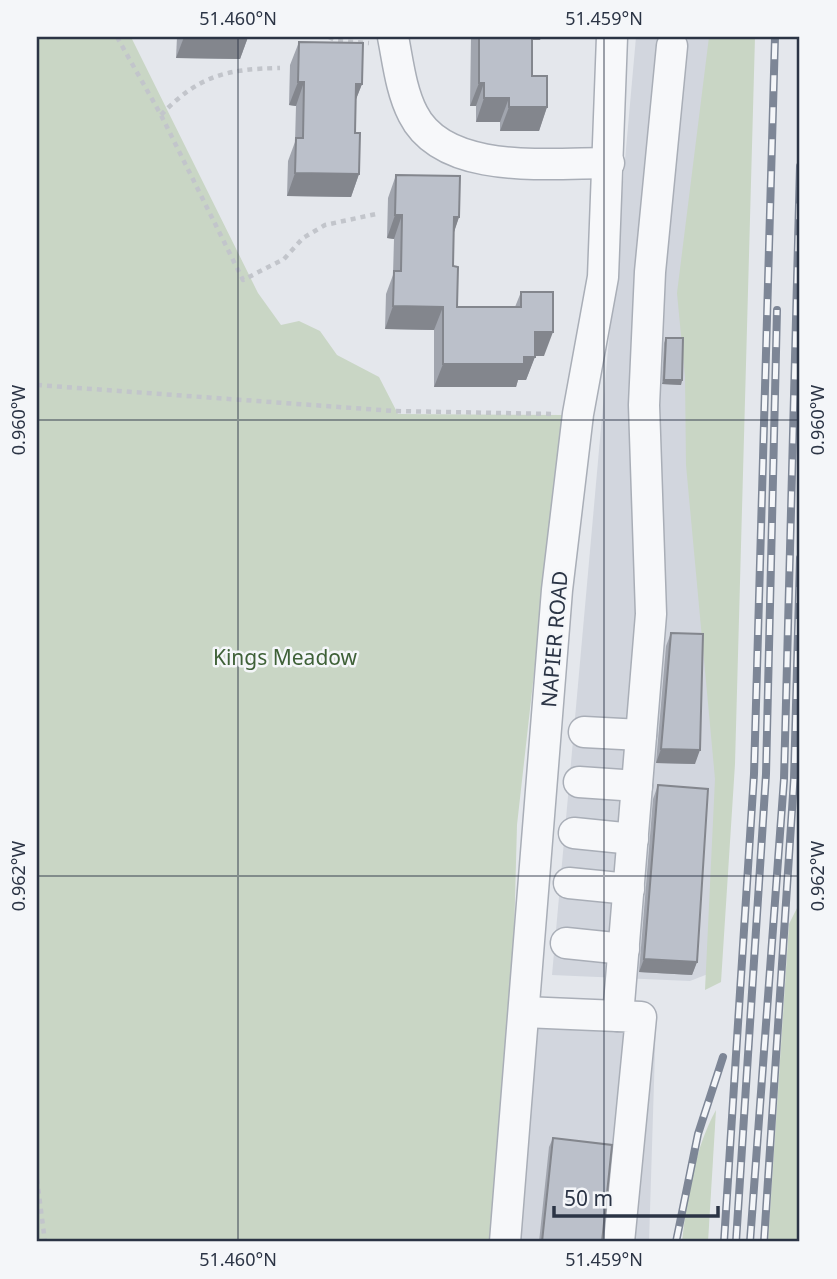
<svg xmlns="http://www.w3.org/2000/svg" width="837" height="1279" viewBox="0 0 837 1279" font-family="'Noto Sans',sans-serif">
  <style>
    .built { fill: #d2d6de }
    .green { fill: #c9d6c5 }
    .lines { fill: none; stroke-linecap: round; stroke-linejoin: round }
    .minor-casing { stroke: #a9aeb7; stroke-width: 33 }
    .path { stroke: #c2c5cb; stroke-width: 4.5; stroke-dasharray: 5 5; stroke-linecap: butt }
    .minor { stroke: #f7f8fa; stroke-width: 30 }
    .rail-casing { stroke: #7d8696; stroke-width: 8 }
    .rail { stroke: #f4f6f9; stroke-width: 5; stroke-dasharray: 16; stroke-linecap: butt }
    .wall { fill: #a1a5ae }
    .shaded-wall { fill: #83868d }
    .building { fill: #bbc0ca; stroke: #83868d; stroke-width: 2 }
    .ticks { fill: none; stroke: #2b3445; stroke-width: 2; stroke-opacity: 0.45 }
    .labels { text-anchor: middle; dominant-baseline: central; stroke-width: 5; stroke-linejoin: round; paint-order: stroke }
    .street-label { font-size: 21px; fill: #2b3445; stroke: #f4f6f9 }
    .park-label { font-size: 21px; fill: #3f6138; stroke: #f4f6f9 }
    .neatline { fill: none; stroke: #2b3445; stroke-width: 2.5 }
    .ticks-label { font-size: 18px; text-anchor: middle; fill: #2b3445 }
  </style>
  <rect width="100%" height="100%" fill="#e4e7ec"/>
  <g class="built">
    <polygon points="636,37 717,37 724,779 708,974 690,981 552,975"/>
    <polygon points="656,1018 649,1242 514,1242 534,1019"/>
  </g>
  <g class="green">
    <polygon points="37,37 131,37 258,293 281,325 299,321 320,331 337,355 379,377 398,414 563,415 517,825 512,1011 493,1242 37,1242"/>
    <polygon points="709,37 755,37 735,764 721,982 705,990 715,779 686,465 685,377 677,293"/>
    <polygon points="800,713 800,791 791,791"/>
    <polygon points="800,902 800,1216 798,1242 768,1242 789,924"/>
    <path d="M 716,1110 L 708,1242 L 682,1242 C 687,1197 694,1150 716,1110 Z"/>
  </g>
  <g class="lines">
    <defs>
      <g id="minor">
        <path d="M 393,37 C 398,62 401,91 413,114 C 444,176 550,163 609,163"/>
        <polyline points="584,732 641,735"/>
        <polyline points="579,782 637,786"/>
        <polyline points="574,833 633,839"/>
        <polyline points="569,883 629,889"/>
        <polyline points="566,943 624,949"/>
        <polyline points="524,1012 641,1017 619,1242"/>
        <polyline points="618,1016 651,614 644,405 650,272 672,46"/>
        <polyline points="505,1242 557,590 578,414 603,277 612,37"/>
      </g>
    </defs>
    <use href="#minor" class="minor-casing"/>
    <g class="path">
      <polyline points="117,37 161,115 243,280 284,259 303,238 325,225 376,214"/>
      <polyline points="329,37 337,41 369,43"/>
      <path d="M 161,115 C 199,75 227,69 280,68"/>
      <polyline points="37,385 394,411 553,414"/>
      <polyline points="37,1179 45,1242"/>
    </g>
    <use href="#minor" class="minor"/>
    <defs>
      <g id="rail">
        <polyline points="676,1242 698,1134 723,1057"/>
        <polyline points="724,1242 754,774 775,37"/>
        <polyline points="736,1242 766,774 777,310"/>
        <polyline points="750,1242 784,779 800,166"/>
        <polyline points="764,1242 794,779 800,558"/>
      </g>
    </defs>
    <use href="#rail" class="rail-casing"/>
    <use href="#rail" class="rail"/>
  </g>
  <g class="wall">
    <polygon points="177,37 248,37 240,59 176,58"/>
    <polygon points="471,37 541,37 540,40 532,40 532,76 547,107 539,131 500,131 500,122 476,122 476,106 470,106"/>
    <polygon points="299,42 362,84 356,99 355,133 359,174 351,197 287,196 288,161 295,142 296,106 289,105 290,65"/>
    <polygon points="396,175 459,217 454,232 453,266 457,307 515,307 521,292 544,356 535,356 526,380 518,380 516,387 434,387 434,330 385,329 386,294 393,275 394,239 387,238 388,198"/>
    <polygon points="666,338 682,380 681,385 662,384 664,343"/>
    <polygon points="671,633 695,764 656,763 666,646"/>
    <polygon points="658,785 697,962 692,975 639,972 653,799"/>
    <polygon points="553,1138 602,1242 539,1242 549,1147"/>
  </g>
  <g class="shaded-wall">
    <polygon points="184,37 248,37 240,59 176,58"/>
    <polygon points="525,37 541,37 540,40 524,40"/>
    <polygon points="298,82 304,82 296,106 289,105"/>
    <polygon points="479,83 484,83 476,106 470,106"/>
    <polygon points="356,84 362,84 353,107"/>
    <polygon points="484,98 509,98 500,122 476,122"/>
    <polygon points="509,107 547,107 539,131 500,131"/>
    <polygon points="295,173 359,174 351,197 287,196"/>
    <polygon points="395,215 402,215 394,239 387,238"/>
    <polygon points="454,217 459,217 451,241"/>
    <polygon points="393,306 443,307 434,330 385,329"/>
    <polygon points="535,332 553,332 544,356 526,356"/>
    <polygon points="524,357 535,357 526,380 518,380 516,387 434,387 443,364"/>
    <polygon points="664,380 682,380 681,385 662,384"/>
    <polygon points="661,749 700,750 695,764 656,763"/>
    <polygon points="644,959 697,962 692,975 639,972"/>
  </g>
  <g class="building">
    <polygon points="479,37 532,37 532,76 547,76 547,107 509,107 509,98 484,98 484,83 479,83"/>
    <polygon points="299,42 363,43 362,84 356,84 355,133 360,133 359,174 295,173 296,138 303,138 304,82 298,82"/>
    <polygon points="396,175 460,176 459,217 454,217 453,266 458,267 457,307 521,307 521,292 553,292 553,332 535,332 535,357 524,357 524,364 443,364 443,307 393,306 394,271 401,271 402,215 395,215"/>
    <polygon points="666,338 683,338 682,380 664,380"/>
    <polygon points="671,633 703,634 700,750 661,749"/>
    <polygon points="658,785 708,789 697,962 644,959"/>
    <polygon points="553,1138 612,1145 602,1242 542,1242"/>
  </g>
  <path class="ticks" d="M 238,37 L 238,1242M 604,37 L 604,1242M 37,420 L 800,420M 37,876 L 800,876"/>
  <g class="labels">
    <g class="street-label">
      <text transform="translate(554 639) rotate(-85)">NAPIER ROAD</text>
    </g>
    <g class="park-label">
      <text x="285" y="657">Kings Meadow</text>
    </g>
  </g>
  <rect width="837" height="1279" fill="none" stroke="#f4f6f9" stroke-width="77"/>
  <path d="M554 1206v10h164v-10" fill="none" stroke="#2b3445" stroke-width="3.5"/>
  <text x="564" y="1206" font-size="21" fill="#2b3445" stroke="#f4f6f9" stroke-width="5" paint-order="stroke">50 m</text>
  <rect x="38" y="38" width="760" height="1202" class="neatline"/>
  <g class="ticks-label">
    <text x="238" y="25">51.460°N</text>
    <text x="604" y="25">51.459°N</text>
    <text transform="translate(818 420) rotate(-90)" y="6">0.960°W</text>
    <text transform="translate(19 420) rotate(-90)" y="6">0.960°W</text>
    <text transform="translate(818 876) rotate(-90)" y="6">0.962°W</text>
    <text transform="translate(19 876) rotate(-90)" y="6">0.962°W</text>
    <text x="238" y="1266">51.460°N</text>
    <text x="604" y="1266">51.459°N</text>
  </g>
</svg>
